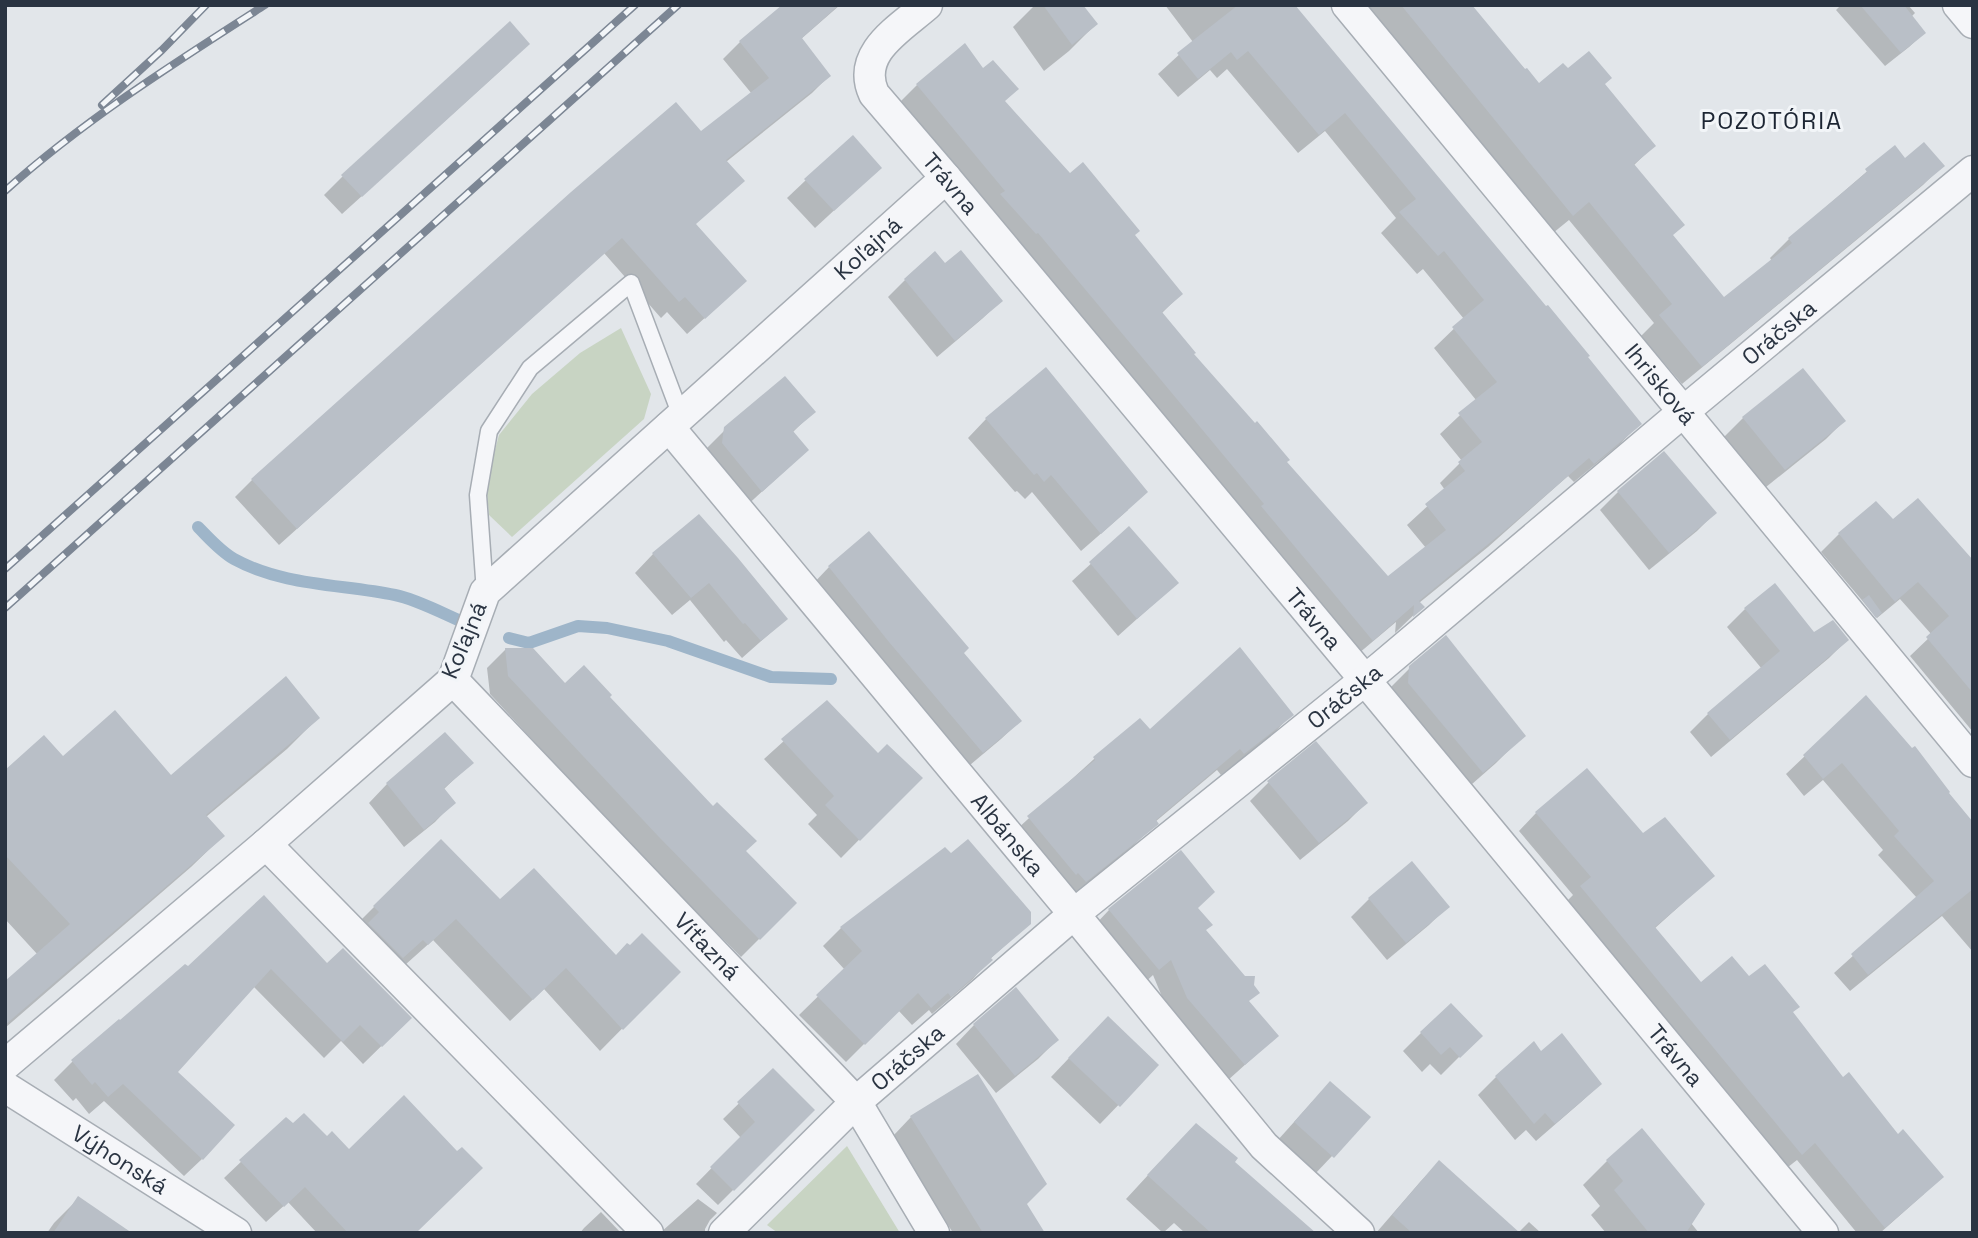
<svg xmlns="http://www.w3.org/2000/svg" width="1978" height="1238" viewBox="0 0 1978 1238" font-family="'Space Grotesk',sans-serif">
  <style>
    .green { fill: #c8d4c3 }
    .shadow { fill: #0003 }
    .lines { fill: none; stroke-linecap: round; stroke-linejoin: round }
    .stream { stroke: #9eb5c9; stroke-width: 12 }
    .building { fill: #b9bfc7 }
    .lane-casing { stroke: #a7adb4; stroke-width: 19 }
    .street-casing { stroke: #a7adb4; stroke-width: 33 }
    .lane { stroke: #f5f6f9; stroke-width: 16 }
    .street { stroke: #f5f6f9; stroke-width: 30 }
    .rail-casing { stroke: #7c8694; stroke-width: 8 }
    .rail { stroke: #f2f5f8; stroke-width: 5; stroke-dasharray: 16; stroke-linecap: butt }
    .labels { text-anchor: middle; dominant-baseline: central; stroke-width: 6; stroke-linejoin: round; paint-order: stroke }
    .street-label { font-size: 23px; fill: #2a3442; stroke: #f2f5f8 }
    .neighbourhood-label { font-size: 24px; letter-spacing: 2px; fill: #1c2533; stroke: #f2f5f8 }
  </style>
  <rect width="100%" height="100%" fill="#e2e6ea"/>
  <g class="green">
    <polygon points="621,328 651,394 644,419 512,537 489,515 486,483 499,435 532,394 580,353"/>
    <polygon points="847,1146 900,1233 778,1233 767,1225"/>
  </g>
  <g class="shadow">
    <polygon points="793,5 840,5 801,39 829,76 812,93 726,162 694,225 728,297 687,334 667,312 661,318 604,253 279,545 235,497 252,480 752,94 723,59 740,42"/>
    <polygon points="1035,5 1081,5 1096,24 1069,51 1044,71 1013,27"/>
    <polygon points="1165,5 1294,5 1639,424 1620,444 1574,482 1568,476 1488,547 1419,603 1422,607 1395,633 1396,622 1352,659 897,105 917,85 1004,102 1070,175 1133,235 1181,294 1161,314 1192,354 1387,579 1426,548 1407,525 1445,490 1440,483 1462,461 1440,434 1476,400 1434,348 1464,319 1423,269 1417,274 1381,233 1396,218 1325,131 1298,153 1227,69 1217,78 1210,70 1178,97 1158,74 1193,42"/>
    <polygon points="1367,5 1467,5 1539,85 1568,71 1604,84 1654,146 1633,166 1671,236 1723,300 1772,261 1770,258 1789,239 1894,148 1905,160 1942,166 1923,185 1682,384 1641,336 1654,323 1569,220 1553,233"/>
    <polygon points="1841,5 1908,5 1915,13 1911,17 1924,33 1909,47 1885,66 1836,10"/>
    <polygon points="510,62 342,214 324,195 343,176"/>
    <polygon points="880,168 815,228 787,198 806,180"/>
    <polygon points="905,280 1000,301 983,318 937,357 888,297"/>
    <polygon points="1045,370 1128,510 1081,551 1032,492 1025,499 1017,491 1015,492 968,438 986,419"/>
    <polygon points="1803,370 1844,421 1826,439 1766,487 1724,437 1743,418"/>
    <polygon points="813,412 792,433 788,468 743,509 704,462 707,448 726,429"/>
    <polygon points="1664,453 1715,513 1697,531 1649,570 1600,510 1618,492"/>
    <polygon points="698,517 786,619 742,658 726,640 724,642 690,600 672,615 635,573 653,554"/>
    <polygon points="1129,529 1177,583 1118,636 1072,581"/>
    <polygon points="1839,534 1973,597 1973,732 1910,656 1932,635 1900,599 1877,618 1821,552"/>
    <polygon points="829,567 962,653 1020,721 1001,739 964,770 811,586"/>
    <polygon points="1745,609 1814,634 1847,640 1829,658 1711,757 1690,732 1708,714 1762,669 1727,627"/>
    <polygon points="506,649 565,685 607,697 744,852 795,903 741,957 640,856 490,694 487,668"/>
    <polygon points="1411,667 1523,736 1496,763 1455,799 1383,695"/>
    <polygon points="1866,698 1973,825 1973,952 1942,916 1850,991 1834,973 1917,898 1878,855 1883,850 1823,780 1804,796 1786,774"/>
    <polygon points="827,702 878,756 920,778 841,858 808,824 817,815 764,759"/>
    <polygon points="1291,715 1270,737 1221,775 1217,770 1155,822 1156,823 1134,845 1063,903 1006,839 1094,759 1149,732"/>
    <polygon points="318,718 287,749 206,817 223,836 191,867 5,1028 5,983 38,955 5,919 5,767 8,770 63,758 171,777"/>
    <polygon points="1316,744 1366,803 1348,821 1300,860 1250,801 1268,783"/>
    <polygon points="471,763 443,790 453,803 435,822 404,847 369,803 387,784"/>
    <polygon points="1536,813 1643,836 1713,876 1654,929 1701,985 1749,978 1924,1194 1880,1233 1857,1233 1797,1160 1783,1171 1563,905 1573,895 1519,831"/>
    <polygon points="1369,899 1447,907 1429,925 1387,960 1351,917"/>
    <polygon points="500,902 615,957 678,972 600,1051 544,989 510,1021 433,940 405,965 352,929 374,907"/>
    <polygon points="1196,909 1204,931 1248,1002 1277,1036 1227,1081 1170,1016 1153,975 1141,986 1092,928 1109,910"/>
    <polygon points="1029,924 990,959 973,979 932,1014 929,1010 912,1025 898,1010 846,1062 799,1015 845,970 823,946 841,928"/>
    <polygon points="185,966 327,966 410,1018 363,1064 341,1041 324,1058 253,986 175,1072 202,1159 184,1176 104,1101 89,1114 76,1098 73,1101 54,1080 72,1062"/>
    <polygon points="974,1025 1057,1040 1038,1059 996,1093 956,1044"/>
    <polygon points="1421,1033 1480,1036 1441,1075 1430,1064 1422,1072 1403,1051"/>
    <polygon points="1089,1037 1157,1065 1100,1124 1051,1077"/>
    <polygon points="1541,1053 1600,1084 1581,1102 1536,1141 1526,1130 1515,1140 1478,1095 1496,1077"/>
    <polygon points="773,1070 813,1110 718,1205 696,1184 741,1138 723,1119"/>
    <polygon points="1312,1102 1369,1117 1314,1175 1277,1141"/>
    <polygon points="911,1117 1043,1233 953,1233 893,1136"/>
    <polygon points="286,1119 417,1231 419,1233 317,1233 288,1202 266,1222 224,1178"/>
    <polygon points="1642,1131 1691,1223 1699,1233 1606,1233 1591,1215 1600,1206 1583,1185 1607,1161"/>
    <polygon points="1173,1148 1232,1162 1312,1233 1185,1233 1174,1223 1163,1233 1126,1199"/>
    <polygon points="1439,1163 1517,1233 1376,1233 1421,1181"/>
    <polygon points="78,1199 130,1233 47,1233 54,1223"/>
    <polygon points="698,1199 717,1213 710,1220 705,1229 705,1233 660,1233"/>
    <polygon points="601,1212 621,1233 580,1233 584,1228"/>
    <polygon points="1529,1222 1541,1233 1518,1233"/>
  </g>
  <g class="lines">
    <g class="stream">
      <path d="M 198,527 C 209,538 220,551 234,559 C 283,586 341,584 395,595 C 416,599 444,614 465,623"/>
      <polyline points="509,638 529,643 578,626 607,628 668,641 771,677 831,679"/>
    </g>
  </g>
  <g class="building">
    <polygon points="782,5 839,5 802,38 831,76 726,160 745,181 696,224 747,281 705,319 685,297 679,302 622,238 297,529 251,479 571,192 676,102 701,131 769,78 739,41"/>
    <polygon points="1043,5 1083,5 1098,24 1072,45"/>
    <polygon points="1238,5 1295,5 1546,306 1548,305 1590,356 1588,357 1642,424 1594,464 1589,458 1509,527 1419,601 1425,607 1413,617 1414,605 1373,641 1261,506 1264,504 1161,380 1038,233 1036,234 1000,194 1005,191 916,84 965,43 983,68 993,60 1019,89 1005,101 1070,173 1083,162 1140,231 1135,235 1183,294 1162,312 1196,353 1194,354 1255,423 1257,421 1290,460 1287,462 1388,576 1446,530 1425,504 1465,471 1458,462 1482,442 1458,413 1497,382 1452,327 1484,300 1444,251 1438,256 1399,212 1416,199 1345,113 1319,135 1248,51 1237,60 1231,52 1198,79 1177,53"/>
    <polygon points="1401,5 1472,5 1525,69 1527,68 1539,83 1563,63 1568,68 1589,51 1612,78 1605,84 1656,146 1634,164 1685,225 1673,235 1724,297 1792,243 1788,238 1867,172 1865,169 1895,145 1905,158 1924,142 1945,166 1702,367 1659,315 1672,304 1589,202 1573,216"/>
    <polygon points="1860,5 1904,5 1926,33 1901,53"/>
    <polygon points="510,21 530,44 362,197 341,175"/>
    <polygon points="853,135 882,168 834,211 804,179"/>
    <polygon points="961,250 1003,301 955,341 904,279 935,251 945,263"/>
    <polygon points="1046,367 1148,492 1101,534 1051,475 1044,482 1037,473 1034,475 985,418"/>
    <polygon points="1803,368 1846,421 1785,470 1742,417"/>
    <polygon points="785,376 816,412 793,431 809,450 762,492 722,443 724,427"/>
    <polygon points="1664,451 1717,513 1669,553 1617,491"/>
    <polygon points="1918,498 1973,560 1973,693 1926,637 1949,616 1918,582 1895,602 1838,533 1876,501 1893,519"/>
    <polygon points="699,514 738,558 788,619 761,641 745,623 743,624 709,583 691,598 652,553"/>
    <polygon points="1129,526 1179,583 1137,619 1089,562"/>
    <polygon points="869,531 969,648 964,653 1022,721 983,753 889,642 828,566"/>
    <polygon points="1775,583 1814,632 1833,620 1849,640 1730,740 1707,713 1780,651 1744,608"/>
    <polygon points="1869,595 1882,613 1876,618 1862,600"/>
    <polygon points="1446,635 1526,736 1483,773 1408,683 1409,666"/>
    <polygon points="1240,647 1294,715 1244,754 1240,749 1156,820 1159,824 1086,882 1078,873 1076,875 1027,816 1095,760 1093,757 1140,718 1150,729"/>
    <polygon points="505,648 533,648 565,683 584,665 612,695 610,697 713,806 717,802 757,841 746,851 797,903 760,940 659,837 508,676"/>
    <polygon points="286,676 320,718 206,815 225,836 5,1025 5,981 70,924 5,855 5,770 44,735 63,756 115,710 171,775"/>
    <polygon points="1866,695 1912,748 1915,746 1950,792 1949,793 1973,822 1973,889 1868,975 1851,954 1934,881 1894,836 1899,831 1842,763 1823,779 1803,755"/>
    <polygon points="827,700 878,753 887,744 923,778 860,841 825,805 834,796 781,739"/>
    <polygon points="445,732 474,763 444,788 456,803 424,830 386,783"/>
    <polygon points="1316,741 1368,803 1319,843 1267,781"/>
    <polygon points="1587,768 1643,833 1665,817 1715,876 1655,927 1701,982 1732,956 1749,976 1765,964 1800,1007 1793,1012 1843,1077 1849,1072 1898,1134 1903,1129 1944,1177 1885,1228 1815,1143 1802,1155 1580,886 1591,877 1535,812"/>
    <polygon points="441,839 500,899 534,868 616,955 627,943 630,945 642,933 681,972 623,1030 566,968 533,1000 456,919 428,945 423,940 403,958 368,923 379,912 373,906"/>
    <polygon points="968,839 1031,912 1031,924 991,958 993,960 951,997 948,993 931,1008 918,993 865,1045 816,995 862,951 840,927 945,847 951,853"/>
    <polygon points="1181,850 1215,892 1198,908 1213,925 1206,930 1245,976 1255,976 1254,985 1260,993 1249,1001 1279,1036 1245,1065 1187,998 1171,960 1159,970 1108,909"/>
    <polygon points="1412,861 1450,907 1406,943 1368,898"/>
    <polygon points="264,895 327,963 343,948 412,1018 382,1047 360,1025 343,1042 271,969 178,1072 235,1125 203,1160 123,1084 108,1097 95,1082 92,1085 71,1060 119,1019 120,1020 185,964 188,966"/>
    <polygon points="1016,987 1059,1040 1015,1076 973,1024"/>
    <polygon points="1451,1003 1483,1036 1460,1058 1450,1047 1441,1055 1420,1032"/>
    <polygon points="1108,1016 1159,1065 1120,1107 1068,1058"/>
    <polygon points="1562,1033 1602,1084 1555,1124 1545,1113 1534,1124 1495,1076 1534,1041 1541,1051"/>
    <polygon points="773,1068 815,1110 734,1191 710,1167 755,1122 737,1102"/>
    <polygon points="978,1074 1047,1184 1027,1204 1045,1233 983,1233 910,1116"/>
    <polygon points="1330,1081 1371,1117 1334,1158 1294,1122"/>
    <polygon points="404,1095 457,1151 462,1147 483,1168 416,1233 348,1233 305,1187 284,1207 239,1160 286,1117 293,1123 304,1113 327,1136 332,1131 349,1149"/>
    <polygon points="1196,1123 1238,1158 1235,1162 1316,1233 1211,1233 1147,1175"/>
    <polygon points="1642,1128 1705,1204 1686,1233 1649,1233 1614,1190 1623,1181 1606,1160"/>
    <polygon points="1439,1160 1520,1233 1412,1233 1392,1215"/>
    <polygon points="78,1196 132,1233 53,1233"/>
  </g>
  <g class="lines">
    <defs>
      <polyline id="lane" points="485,592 478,495 489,431 530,368 631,283 681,416"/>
      <g id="street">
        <path id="s1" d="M 927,5 C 901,28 855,53 874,94 L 946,178 L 1365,680 L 1823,1233"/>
        <path id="s2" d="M 1347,5 L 1973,762"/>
        <polyline points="1958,5 1973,23"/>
        <path id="s3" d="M 669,427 L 1074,914 L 1264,1146 L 1359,1233"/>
        <path id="s4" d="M 453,680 L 856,1102 L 934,1233"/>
        <polyline points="266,844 648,1233"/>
        <path id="s5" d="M 5,1065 L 266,844 L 453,680 L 485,592 L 946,178"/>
        <path id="s6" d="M 5,1087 L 236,1233"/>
        <path id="s7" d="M 724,1233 L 856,1102 L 1074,914 L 1381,667 L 1683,412 L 1973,171"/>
      </g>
    </defs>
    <use href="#lane" class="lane-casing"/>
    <use href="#street" class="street-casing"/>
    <use href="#lane" class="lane"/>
    <use href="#street" class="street"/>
    <defs>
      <g id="rail">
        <polyline points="102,105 162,50 206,5"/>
        <path d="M 5,191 C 84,120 176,62 265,5"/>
        <polyline points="5,569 635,5"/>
        <polyline points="5,608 678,5"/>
      </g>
    </defs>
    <use href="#rail" class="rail-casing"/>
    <use href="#rail" class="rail"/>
  </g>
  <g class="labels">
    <g class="street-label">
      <text stroke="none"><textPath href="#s1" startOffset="231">Trávna</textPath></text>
      <text stroke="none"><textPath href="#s5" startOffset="1199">Koľajná</textPath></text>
      <text stroke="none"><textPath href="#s7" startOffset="1388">Oráčska</textPath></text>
      <text stroke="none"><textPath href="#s2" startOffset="492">Ihrisková</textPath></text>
      <text stroke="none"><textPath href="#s1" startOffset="798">Trávna</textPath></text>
      <text transform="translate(464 640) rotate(-67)">Koľajná</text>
      <text stroke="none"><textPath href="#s7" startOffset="821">Oráčska</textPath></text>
      <text stroke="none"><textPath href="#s3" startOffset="530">Albánska</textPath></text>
      <text stroke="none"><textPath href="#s4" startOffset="368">Víťazná</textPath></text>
      <text stroke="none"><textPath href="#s1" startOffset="1365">Trávna</textPath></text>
      <text stroke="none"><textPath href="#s7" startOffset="254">Oráčska</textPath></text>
      <text stroke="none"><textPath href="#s6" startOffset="136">Výhonská</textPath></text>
    </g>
    <g class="neighbourhood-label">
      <text x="1772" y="120">POZOTÓRIA</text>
    </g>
  </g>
  <rect width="1978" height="1238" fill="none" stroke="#2a3442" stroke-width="14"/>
</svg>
